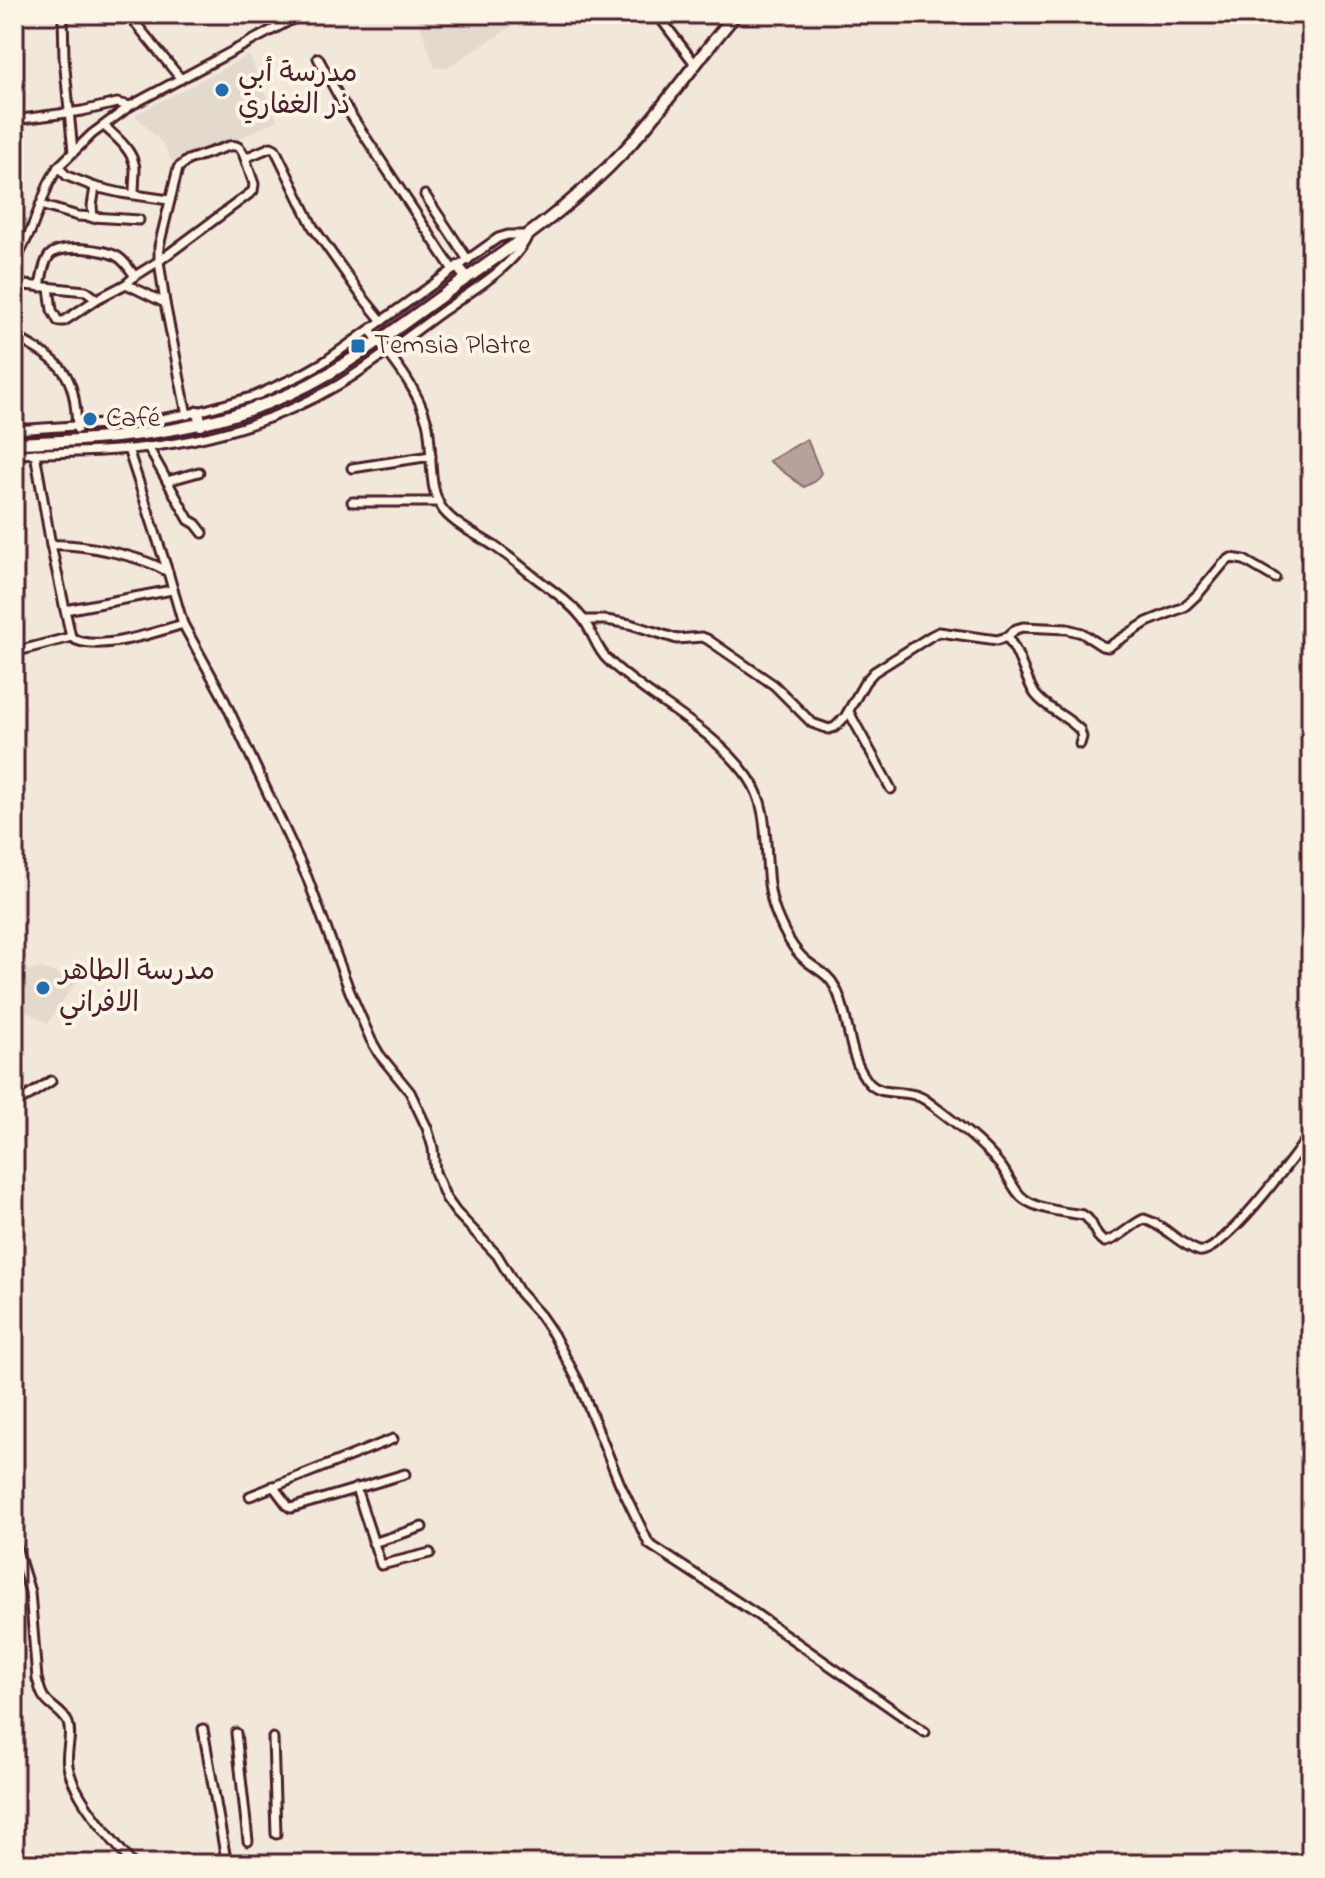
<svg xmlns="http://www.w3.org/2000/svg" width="1325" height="1878" viewBox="0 0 1325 1878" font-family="'Indie Flower','Playpen Sans Arabic',sans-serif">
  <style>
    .built { fill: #e4d9cd }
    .water { fill: #b6a19c; stroke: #8b6d6f; stroke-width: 2 }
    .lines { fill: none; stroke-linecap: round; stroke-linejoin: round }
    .street-casing { stroke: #4a1f2b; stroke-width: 13 }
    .secondary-casing { stroke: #4a1f2b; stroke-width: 16 }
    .street { stroke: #fcf5e5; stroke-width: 7 }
    .secondary { stroke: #fcf5e5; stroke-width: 10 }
    .poi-dot { fill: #1f6fb2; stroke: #fcf5e5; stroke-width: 3 }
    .labels { text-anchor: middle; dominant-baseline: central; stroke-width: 8; stroke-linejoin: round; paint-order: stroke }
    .poi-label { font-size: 28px; fill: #4a1f2b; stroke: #fcf5e5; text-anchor: start }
  </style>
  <rect width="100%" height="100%" fill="#f1e8da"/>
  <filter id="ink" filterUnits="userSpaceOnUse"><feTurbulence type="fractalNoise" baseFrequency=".0125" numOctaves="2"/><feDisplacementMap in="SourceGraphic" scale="16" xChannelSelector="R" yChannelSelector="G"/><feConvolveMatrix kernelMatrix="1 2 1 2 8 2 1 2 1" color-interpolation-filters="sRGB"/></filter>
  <g filter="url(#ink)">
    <g class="built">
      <polygon points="416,14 531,14 447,68 435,68"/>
      <polygon points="249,55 277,120 235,141 172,162 164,145 135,115"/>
      <polygon points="41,968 77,980 48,1023 19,1008 14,996 14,973"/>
    </g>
    <polygon class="water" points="807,439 821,473 814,482 804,487 769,461"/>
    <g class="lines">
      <defs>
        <g id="street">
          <polyline points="63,14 64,58 73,152"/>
          <polyline points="128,14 181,79"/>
          <polyline points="657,14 695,64"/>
          <polyline points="1309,14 1311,16"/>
          <polyline points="318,58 339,97 453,270"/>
          <polyline points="14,120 82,111 117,103 130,106"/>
          <path d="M 104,126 C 116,137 133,150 135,168 C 135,176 134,186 134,194"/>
          <polyline points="58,167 67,176 95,187 121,193 169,200"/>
          <polyline points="425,195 468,260"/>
          <polyline points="40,205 78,216 139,220"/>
          <polyline points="93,218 92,206 95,187"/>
          <polyline points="14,264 31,230 49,183 58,167 92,134 130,106 302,14"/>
          <polyline points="135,276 159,261 253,191 254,184 245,158"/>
          <polyline points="14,284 86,291 97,299 126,284"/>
          <path d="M 40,287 C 42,277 43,264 49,256 C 59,243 106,249 118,257 C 125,261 130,270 135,276 L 126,284 L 165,303 L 187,415"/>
          <polyline points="49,288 52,310 58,321 64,321 97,299"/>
          <path d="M 165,303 L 159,261 L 159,246 L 178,168 L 188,160 L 229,146 C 239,144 242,150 245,158 L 271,147 L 275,149 L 313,227 L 361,295 L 382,321"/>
          <path d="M 370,330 C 392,358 417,387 427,422 C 434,448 426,490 444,511 C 457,526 477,535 494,546 C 507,555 520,565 532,575 C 550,589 569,601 583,619 C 593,632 596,649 608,660 C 652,702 712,727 748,777 C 776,816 759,869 776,913 C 782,928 792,948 804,959 C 815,969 828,973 835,987 C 851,1017 846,1058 870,1084 C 884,1098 908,1087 927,1101 C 952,1120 980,1140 1000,1165 C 1009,1175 1013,1191 1024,1199 C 1039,1210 1065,1212 1083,1215 C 1096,1222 1092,1236 1105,1242 C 1121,1238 1130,1225 1144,1219 C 1165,1225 1179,1245 1199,1251 C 1220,1256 1289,1163 1303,1144"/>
          <path d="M 14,336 C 62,363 75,370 77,429"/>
          <path d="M 14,430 L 150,421 L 198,412 L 255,396 L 301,375 L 324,362 L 498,238 L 508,235 L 528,235 C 516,266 469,292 443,311 C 408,336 375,363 338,385 C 280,419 214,439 148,447 C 104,453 58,452 14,454"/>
          <polyline points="148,447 189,520 196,524 203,533"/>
          <polyline points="128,449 168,572"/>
          <path d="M 35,453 L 51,545 C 82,543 142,556 168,572 L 183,624 L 222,695 L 307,877 L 350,992 L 371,1040 L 379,1054 L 410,1092 L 427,1128 L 433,1148 L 435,1172 L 446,1198 L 456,1212 L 497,1255 L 520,1293 L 540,1315 L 553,1334 L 578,1381 L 620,1484 L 649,1544 L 756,1614 L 925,1732"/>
          <polyline points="352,468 431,456"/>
          <polyline points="167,481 199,472"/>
          <polyline points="352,502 438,502"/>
          <polyline points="51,545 71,637"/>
          <polyline points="65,610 172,590"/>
          <polyline points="584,620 606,620 630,624 677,639 702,637 707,639 774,685 812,723 829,729 835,727 845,717 865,682 874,672 931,636 939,632 997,640 1007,637 1016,629 1023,627 1067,629 1082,633 1102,646 1108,647 1147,622 1184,607 1198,594 1223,564 1231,558 1244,560 1275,578"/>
          <path d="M 1007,637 C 1021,654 1023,675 1035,694 C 1046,709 1067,716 1080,730 L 1082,737 L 1080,744"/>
          <path d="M 14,652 L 71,637 C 94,654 156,632 183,624"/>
          <polyline points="849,712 891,789"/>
          <polyline points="17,1103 51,1081"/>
          <polyline points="273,1486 288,1506 291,1508 405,1474"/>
          <polyline points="356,1488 381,1565 430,1553"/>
          <polyline points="250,1496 393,1439"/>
          <path d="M 14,1540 L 30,1592 L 37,1679 C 39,1684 40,1691 43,1696 C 49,1707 63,1711 68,1723 C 73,1736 65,1752 68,1766 C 74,1799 112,1838 132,1864"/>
          <polyline points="373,1543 422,1527"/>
          <polyline points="203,1729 225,1854"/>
          <polyline points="236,1733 248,1841"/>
          <polyline points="273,1738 276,1834"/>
        </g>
        <g id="secondary">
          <polyline points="458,267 467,278"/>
          <polyline points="198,412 201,425"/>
          <path d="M 14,443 C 127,439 230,432 330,373 C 375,346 417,313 460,283 C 518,243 577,202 625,150 C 665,107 698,58 736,14"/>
        </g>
      </defs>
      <use href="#street" class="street-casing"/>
      <use href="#secondary" class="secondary-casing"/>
      <use href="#street" class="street"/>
      <use href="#secondary" class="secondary"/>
    </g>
  </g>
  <g class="poi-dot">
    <circle cx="222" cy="90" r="8"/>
    <rect x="350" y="338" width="16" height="16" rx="4"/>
    <circle cx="90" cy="419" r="8"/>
    <circle cx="43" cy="988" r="8"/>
  </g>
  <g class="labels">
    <g class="poi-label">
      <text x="238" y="74">مدرسة أبي<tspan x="238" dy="32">ذر الغفاري</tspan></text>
      <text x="374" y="346">Temsia Platre</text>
      <text x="106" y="419">Café</text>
      <text x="59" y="972">مدرسة الطاهر<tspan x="59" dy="32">الافراني</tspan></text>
    </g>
  </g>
  <rect width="1325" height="1878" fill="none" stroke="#fcf5e5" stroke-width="48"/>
  <rect x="24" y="24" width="1277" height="1830" fill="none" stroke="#4a1f2b" stroke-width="3" filter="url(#ink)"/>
</svg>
